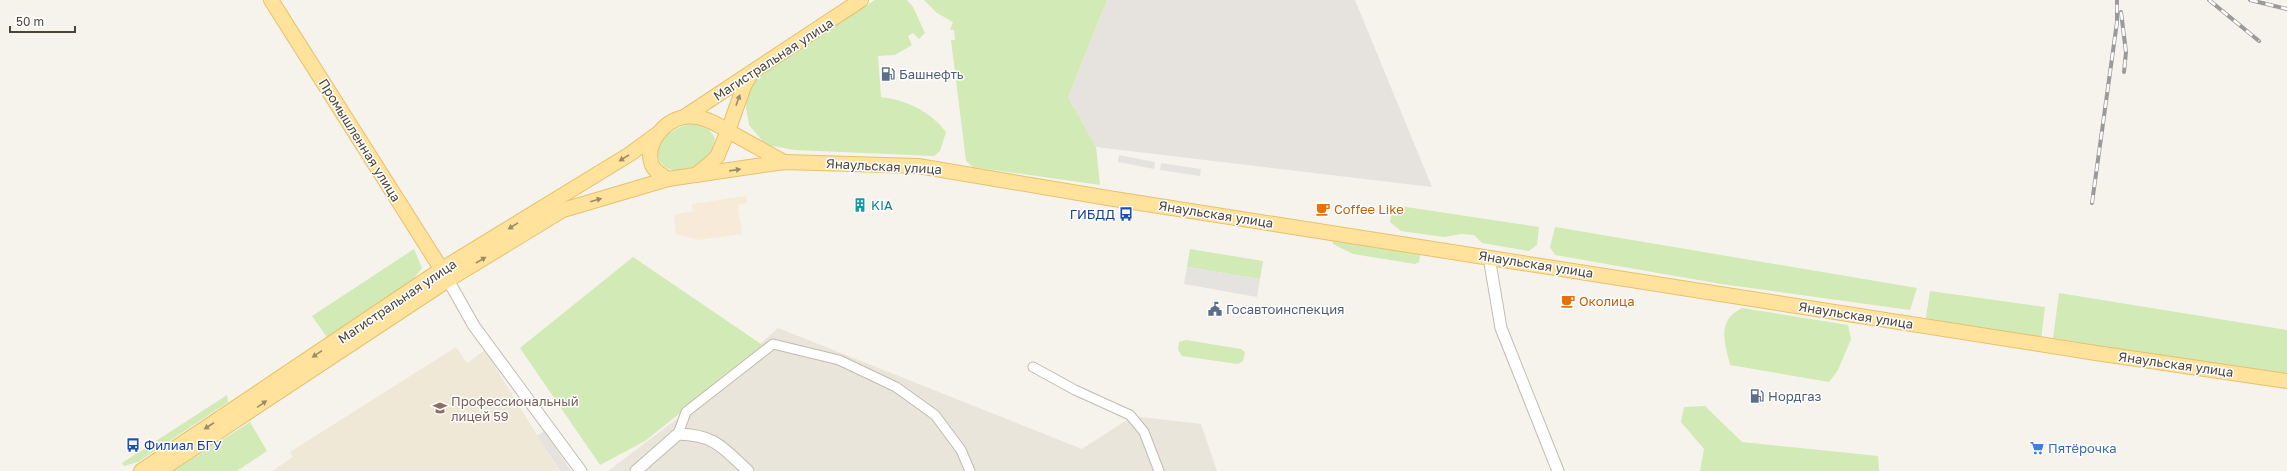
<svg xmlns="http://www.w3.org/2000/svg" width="2287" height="471" viewBox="0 0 2287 471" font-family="'Golos Text',sans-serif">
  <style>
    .residential { fill: #eae5da }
    .commercial { fill: #f7ead8 }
    .industrial { fill: #e6e2dd }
    .education { fill: #efe8d6 }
    .green { fill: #d2eab5 }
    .parking { fill: #e5e3e0 }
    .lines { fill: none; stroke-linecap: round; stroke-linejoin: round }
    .minor-casing { stroke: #c2bbae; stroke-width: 11 }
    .tertiary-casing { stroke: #c2bbae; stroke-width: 13 }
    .primary-casing { stroke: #e6c16a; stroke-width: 16 }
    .minor { stroke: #fff; stroke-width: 9 }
    .tertiary { stroke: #fff; stroke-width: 11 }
    .primary { stroke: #ffe39c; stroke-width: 14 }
    .rail-casing { stroke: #9a9a9a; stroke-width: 4 }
    .rail { stroke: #fff; stroke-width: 2.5; stroke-dasharray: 8; stroke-linecap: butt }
    .oneway { fill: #9c8c66 }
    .labels { text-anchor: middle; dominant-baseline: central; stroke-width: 3; stroke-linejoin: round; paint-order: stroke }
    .street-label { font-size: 13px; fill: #4b4439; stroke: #fff }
    .service-label { font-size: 13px; fill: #4e5e75; stroke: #fff; text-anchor: start }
    .culture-label { font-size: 13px; fill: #0d838f; stroke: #fff; text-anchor: start }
    .food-label { font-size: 13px; fill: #c56008; stroke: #fff; text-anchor: start }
    .transit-label { font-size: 13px; fill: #164399; stroke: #fff; text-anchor: end }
    .education-label { font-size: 13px; fill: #785e54; stroke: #fff; text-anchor: start }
    .shop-label { font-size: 13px; fill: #366cbe; stroke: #fff; text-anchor: start }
  </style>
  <rect width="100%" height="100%" fill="#f6f3ec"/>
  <polygon class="residential" points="778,328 1082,449 1133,416 1201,424 1217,471 608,471 686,412"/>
  <polygon class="commercial" points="746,196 747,203 739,204 738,208 742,234 698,240 676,234 674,215 693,211 692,204"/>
  <g class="industrial">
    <polygon points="1107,0 1355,0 1432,187 1096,147 1068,97"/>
    <polygon points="544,431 571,471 560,471 537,436"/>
  </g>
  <polygon class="education" points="456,347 467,363 485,350 559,471 272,471 293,457 290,452"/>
  <g class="green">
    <path d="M 875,0 L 907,0 L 913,7 L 925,33 L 919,39 L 913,33 L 908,36 L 912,45 L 895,55 L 878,56 L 881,97 C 906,100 930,111 946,132 L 940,151 L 934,156 L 795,150 L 766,145 L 749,125 L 746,108 L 747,92 L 757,75 Z"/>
    <polygon points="924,0 1107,0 1068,97 1096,147 1100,185 973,167 966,161 951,40 955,40 954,30 950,30 953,22 937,13"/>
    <path d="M 692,124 C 705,124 708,128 715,138 C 712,174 654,185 657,146 C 667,133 677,126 692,124 Z"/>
    <polygon points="1393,205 1539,227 1537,245 1529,251 1482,243 1474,235 1461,234 1444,237 1401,231 1390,222"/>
    <polygon points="1555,227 1917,288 1910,310 1721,284 1555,255 1550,247"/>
    <polygon points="1332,240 1420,255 1419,262 1415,264 1353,254 1333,244"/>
    <polygon points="414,249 422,268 406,289 329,340 312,316"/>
    <polygon points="1190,249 1263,261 1260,279 1187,267"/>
    <polygon points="633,257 764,346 645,441 600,465 520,348"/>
    <polygon points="1930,291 2045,307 2041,340 1925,323"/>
    <polygon points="2059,293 2287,330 2287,376 2053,338"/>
    <path d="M 1742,308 L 1848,325 L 1851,339 L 1838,370 L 1829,382 L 1730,365 C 1725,342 1716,321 1742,308 Z"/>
    <polygon points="1186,340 1241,349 1245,352 1243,361 1238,364 1182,356 1178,350 1179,342"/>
    <polygon points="227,395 228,402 138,462 124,466 122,463"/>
    <polygon points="1705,406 1742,442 1878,456 1879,471 1700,471 1704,449 1681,422 1684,407"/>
    <polygon points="250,422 267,451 237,471 173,471"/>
  </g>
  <g class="parking">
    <polygon points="1119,155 1155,162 1154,169 1118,162"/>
    <polygon points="1161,163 1201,169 1200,176 1160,170"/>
    <polygon points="1187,267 1260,279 1257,297 1184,284"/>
  </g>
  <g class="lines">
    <defs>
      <g id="minor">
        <polyline points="1033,367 1075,390 1130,415 1144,432 1159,471"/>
        <polyline points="678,434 686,412 773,344 839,360 896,387 935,415 961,450 970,471"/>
      </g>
      <g id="tertiary">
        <polyline points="1489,257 1501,328 1558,471"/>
        <polyline points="448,280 474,326 581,471"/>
        <path d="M 636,471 L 678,434 C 715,435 722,447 748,471"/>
      </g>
      <g id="primary">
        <polyline points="271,0 447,278"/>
        <polyline points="751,74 744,86 728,131 784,162"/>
        <polyline points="684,117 861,0"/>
        <path d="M 668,179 C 662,175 655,172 652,165 C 644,144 664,121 684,117 C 699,114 716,123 728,131 L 717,157 L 696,175"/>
        <polyline points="141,471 442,269 630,154 656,135"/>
        <polyline points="159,471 448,280 563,210 668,179 784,162 918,166 1108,198 2096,353 2287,381"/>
      </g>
    </defs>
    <use href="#minor" class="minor-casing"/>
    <use href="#tertiary" class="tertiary-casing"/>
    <use href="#primary" class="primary-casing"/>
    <use href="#minor" class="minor"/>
    <use href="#tertiary" class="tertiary"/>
    <use href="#primary" class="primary"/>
    <defs>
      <g id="rail">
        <polyline points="2209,0 2259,41"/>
        <polyline points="2250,0 2287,9"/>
        <polyline points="2121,12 2126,52 2124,72"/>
        <polyline points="2092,203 2117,22 2117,0"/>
      </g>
    </defs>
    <use href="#rail" class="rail-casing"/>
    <use href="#rail" class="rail"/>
  </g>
  <defs><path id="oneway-solid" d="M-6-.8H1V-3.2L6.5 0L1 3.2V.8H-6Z"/></defs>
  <g class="oneway">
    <use href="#oneway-solid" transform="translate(738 100) rotate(-70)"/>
    <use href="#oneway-solid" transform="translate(624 158) rotate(148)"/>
    <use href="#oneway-solid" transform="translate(735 170) rotate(-8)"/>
    <use href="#oneway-solid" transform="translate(596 200) rotate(-16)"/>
    <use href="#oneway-solid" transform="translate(513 226) rotate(148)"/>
    <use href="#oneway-solid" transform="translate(481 260) rotate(-31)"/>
    <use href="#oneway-solid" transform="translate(317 354) rotate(146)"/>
    <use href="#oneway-solid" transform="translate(262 404) rotate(-34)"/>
    <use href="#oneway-solid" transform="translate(209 426) rotate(147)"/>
  </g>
  <defs>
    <symbol id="fuel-bare" viewBox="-9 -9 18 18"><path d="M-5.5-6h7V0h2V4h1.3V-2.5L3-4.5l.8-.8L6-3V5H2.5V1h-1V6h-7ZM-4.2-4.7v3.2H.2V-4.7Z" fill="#5c6f8a" stroke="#fff" stroke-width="2.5" paint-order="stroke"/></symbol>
    <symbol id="building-bare" viewBox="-9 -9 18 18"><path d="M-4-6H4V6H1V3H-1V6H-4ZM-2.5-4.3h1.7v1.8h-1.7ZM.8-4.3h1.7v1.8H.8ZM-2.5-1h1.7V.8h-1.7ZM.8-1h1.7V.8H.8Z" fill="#0f9aa8" stroke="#fff" stroke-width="2.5" paint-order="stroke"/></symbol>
    <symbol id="cafe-bare" viewBox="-9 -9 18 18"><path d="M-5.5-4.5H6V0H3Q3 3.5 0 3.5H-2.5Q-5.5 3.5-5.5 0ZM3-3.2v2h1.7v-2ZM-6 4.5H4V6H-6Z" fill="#e8710a" stroke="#fff" stroke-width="2.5" paint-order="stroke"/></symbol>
    <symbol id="bus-bare" viewBox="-9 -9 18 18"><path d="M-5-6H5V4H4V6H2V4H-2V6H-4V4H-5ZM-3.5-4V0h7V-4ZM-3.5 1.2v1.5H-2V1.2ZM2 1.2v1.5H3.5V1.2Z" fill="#1a4fb4" stroke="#fff" stroke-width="2.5" paint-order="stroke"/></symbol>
    <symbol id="civic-bare" viewBox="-9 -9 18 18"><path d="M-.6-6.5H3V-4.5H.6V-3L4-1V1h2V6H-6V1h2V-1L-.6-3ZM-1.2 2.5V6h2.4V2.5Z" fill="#5c6f8a" stroke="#fff" stroke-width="2.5" paint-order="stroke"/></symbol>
    <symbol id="university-bare" viewBox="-9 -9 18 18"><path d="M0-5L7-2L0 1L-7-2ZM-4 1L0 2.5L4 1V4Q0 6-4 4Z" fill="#8d6e63" stroke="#fff" stroke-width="2.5" paint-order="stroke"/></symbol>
    <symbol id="supermarket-bare" viewBox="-9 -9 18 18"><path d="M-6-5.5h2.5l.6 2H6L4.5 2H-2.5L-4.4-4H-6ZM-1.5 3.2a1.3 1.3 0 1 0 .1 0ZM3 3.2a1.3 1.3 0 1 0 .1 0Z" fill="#3f7fe0" stroke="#fff" stroke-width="2.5" paint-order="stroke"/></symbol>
  </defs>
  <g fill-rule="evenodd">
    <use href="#fuel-bare" x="878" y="64" width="20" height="20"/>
    <use href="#building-bare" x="850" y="195" width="20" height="20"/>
    <use href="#cafe-bare" x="1313" y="199" width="20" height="20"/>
    <use href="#bus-bare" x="1116" y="204" width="20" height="20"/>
    <use href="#cafe-bare" x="1558" y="291" width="20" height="20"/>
    <use href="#civic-bare" x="1205" y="299" width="20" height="20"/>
    <use href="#fuel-bare" x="1747" y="386" width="20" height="20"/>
    <use href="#university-bare" x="430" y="398" width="20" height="20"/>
    <use href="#bus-bare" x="123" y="435" width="20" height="20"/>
    <use href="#supermarket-bare" x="2027" y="438" width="20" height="20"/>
  </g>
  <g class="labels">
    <g class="street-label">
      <text transform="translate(773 59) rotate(-33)">Магистральная улица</text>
      <text transform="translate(360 140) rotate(58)">Промышленная улица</text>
      <text transform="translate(884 166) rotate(3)">Янаульская улица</text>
      <text transform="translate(1216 214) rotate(9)">Янаульская улица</text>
      <text transform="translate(1536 264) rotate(9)">Янаульская улица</text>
      <text transform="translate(397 301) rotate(-34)">Магистральная улица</text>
      <text transform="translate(1856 315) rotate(9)">Янаульская улица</text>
      <text transform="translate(2176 364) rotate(8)">Янаульская улица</text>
    </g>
    <g class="service-label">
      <text x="899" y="74">Башнефть</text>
      <text x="1226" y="309">Госавтоинспекция</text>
      <text x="1768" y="396">Нордгаз</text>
    </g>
    <g class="culture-label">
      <text x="871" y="205">KIA</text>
    </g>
    <g class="food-label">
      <text x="1334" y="209">Coffee Like</text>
      <text x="1579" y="301">Околица</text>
    </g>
    <g class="transit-label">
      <text x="1115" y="214">ГИБДД</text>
      <text x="144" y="445" text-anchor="start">Филиал БГУ</text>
    </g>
    <g class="education-label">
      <text x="451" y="401">Профессиональный<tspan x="451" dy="15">лицей 59</tspan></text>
    </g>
    <g class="shop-label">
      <text x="2048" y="448">Пятёрочка</text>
    </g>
  </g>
  <path d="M10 26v6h65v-6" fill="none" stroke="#4b4439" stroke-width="2"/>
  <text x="16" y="26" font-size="12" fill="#4b4439" stroke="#ffffff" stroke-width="3" paint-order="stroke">50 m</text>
</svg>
